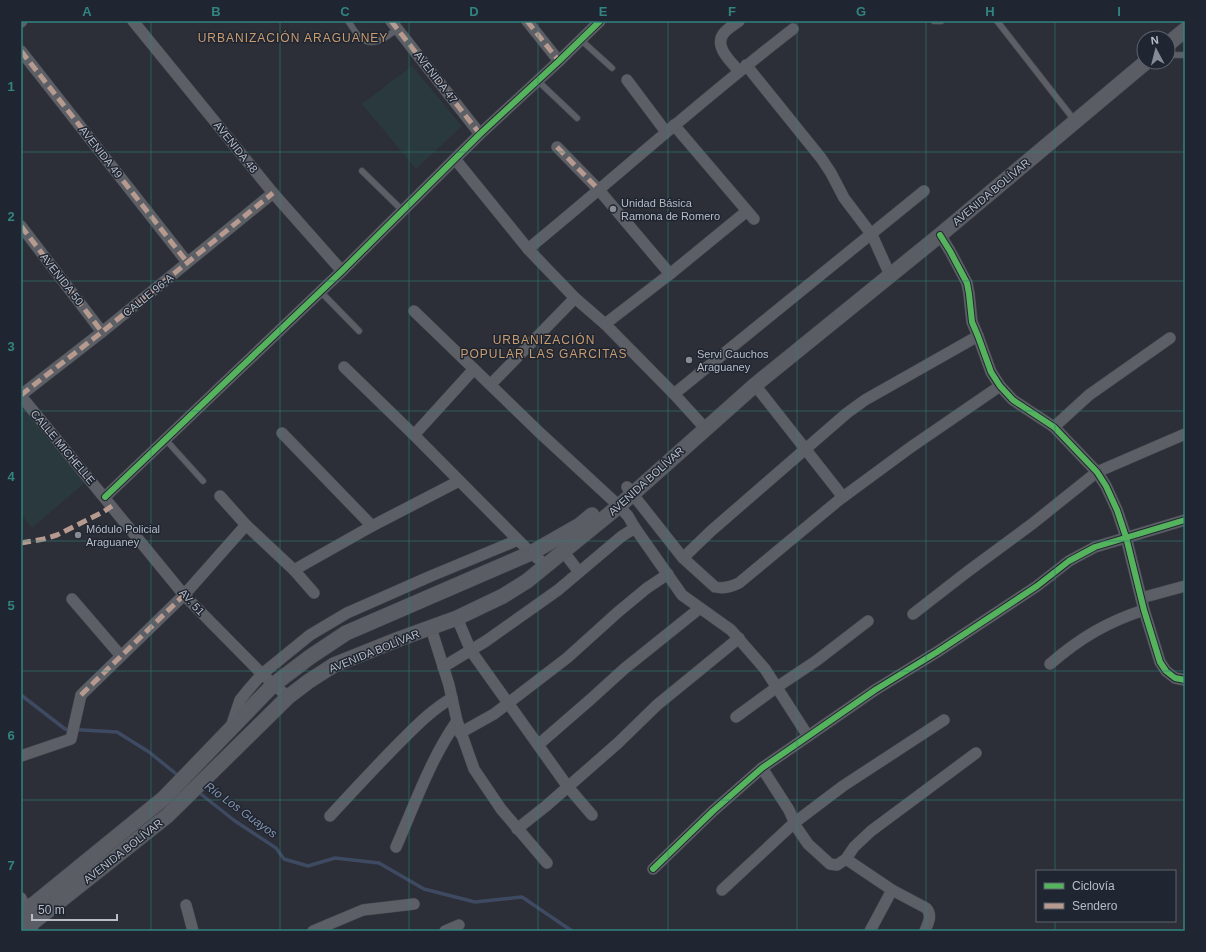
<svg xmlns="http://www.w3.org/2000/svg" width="1206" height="952" viewBox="0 0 1206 952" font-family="Arial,sans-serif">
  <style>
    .pitch { fill: #2a393d }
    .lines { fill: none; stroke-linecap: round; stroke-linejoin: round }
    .stream { stroke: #3e4a61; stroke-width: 3.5 }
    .service-casing { stroke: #484b50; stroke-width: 7 }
    .minor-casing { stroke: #484b50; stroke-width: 12 }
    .secondary-casing { stroke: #474a51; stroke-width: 16 }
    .service { stroke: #5c5f65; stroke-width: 5.5 }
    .minor { stroke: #5c5f65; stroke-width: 11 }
    .secondary { stroke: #5a5d63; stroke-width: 15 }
    .quiet { stroke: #b69a8f; stroke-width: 5; stroke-dasharray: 10 5; stroke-linecap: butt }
    .cycleway-casing { stroke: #202631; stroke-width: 8 }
    .cycleway { stroke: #56b35d; stroke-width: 6 }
    .grid { fill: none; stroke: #318480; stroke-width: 1; stroke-opacity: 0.55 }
    .poi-dot { fill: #868b95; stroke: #202631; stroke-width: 1.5 }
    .labels { text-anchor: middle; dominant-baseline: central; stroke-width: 3; stroke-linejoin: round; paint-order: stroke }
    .street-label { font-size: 11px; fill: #b7bcc7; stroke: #202631 }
    .poi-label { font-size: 11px; fill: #b7bcc7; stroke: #202631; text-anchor: start }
    .neighbourhood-label { font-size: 12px; letter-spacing: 1px; fill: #c99c70; stroke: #202631 }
    .water-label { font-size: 12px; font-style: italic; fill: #8291ab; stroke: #202631 }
    .neatline { fill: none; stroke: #318480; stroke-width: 1.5 }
    .grid-label { font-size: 13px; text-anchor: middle; font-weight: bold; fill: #318480 }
  </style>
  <rect width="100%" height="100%" fill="#2c2f37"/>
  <g class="pitch">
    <polygon points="412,66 462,126 416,169 362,104"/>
    <polygon points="21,399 88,480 32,528 21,514"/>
  </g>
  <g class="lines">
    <g class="stream">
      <polyline points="21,695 65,729 117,732 149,752 180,777"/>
      <polyline points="197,791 235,821 276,848 284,859 308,866 335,858 379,863 424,889 475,902 522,897 572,931"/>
    </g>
    <defs>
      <g id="service">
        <path d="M 348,21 C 352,26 355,33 360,37 C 372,49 387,37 397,29"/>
        <polyline points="934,21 941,21"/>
        <polyline points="997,21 1075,121"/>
        <polyline points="581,40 612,68"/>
        <polyline points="1168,53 1172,55 1185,55"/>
        <polyline points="538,81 577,118"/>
        <polyline points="362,171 403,211"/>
        <polyline points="321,292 359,331"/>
        <polyline points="166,440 203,481"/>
      </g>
      <g id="minor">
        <polyline points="133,21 273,193 342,271"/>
        <polyline points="391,21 480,134"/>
        <polyline points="527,21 559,61"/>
        <polyline points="21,22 22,21"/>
        <polyline points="21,51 187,262"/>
        <polyline points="746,65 821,158 831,173 844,198 872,235 890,275"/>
        <path d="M 739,71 C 731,62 713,46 724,33 C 728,28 734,25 739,21"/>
        <polyline points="627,80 666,132"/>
        <polyline points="674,125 754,219"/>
        <polyline points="557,147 599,190 670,274"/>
        <polyline points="455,159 528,249 575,298 605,324 674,394 705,428"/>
        <polyline points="21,226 102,332"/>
        <polyline points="940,235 950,251 967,283 969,294 972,322 978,336 991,372 1000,386 1013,400 1054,427 1097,472 1106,486 1117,510 1126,537 1144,610 1160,662 1166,671 1175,678 1185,680"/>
        <path d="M 528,249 C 617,176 702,99 793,29"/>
        <polyline points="414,311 539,432 619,506 628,516 635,528"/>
        <polyline points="605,324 670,274 747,211"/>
        <polyline points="344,367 414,435 531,553 546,565"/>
        <polyline points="491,384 575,298"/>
        <polyline points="755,385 843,497"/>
        <polyline points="674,394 924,191"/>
        <polyline points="21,395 102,332 273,193"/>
        <polyline points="21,396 184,595 262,674 288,697"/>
        <polyline points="1054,427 1089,395 1170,338"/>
        <polyline points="282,433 372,526"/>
        <polyline points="414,435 474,369"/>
        <path d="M 627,487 L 683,558 L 715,587 C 724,589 731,587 739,583 L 839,500 L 911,447 L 1000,386"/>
        <polyline points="220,496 246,525 294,570 314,593"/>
        <polyline points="105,497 342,271 480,134 559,61 600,21"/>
        <polyline points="563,551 579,572"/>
        <polyline points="683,558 711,531 847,413 865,400 978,336"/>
        <polyline points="294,570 372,526 459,481"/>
        <polyline points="1141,598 1185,586"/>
        <polyline points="72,599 121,656"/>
        <polyline points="913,614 967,572 1032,524 1097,472 1185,434"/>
        <polyline points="457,618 471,651 568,787 592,815"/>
        <polyline points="431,628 449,685 457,721 474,769 501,809 547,863"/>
        <path d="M 1050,664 C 1080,638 1107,622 1144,610"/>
        <polyline points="443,667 486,641 558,590 622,536 635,528 682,595 731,630 765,669 808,736"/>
        <polyline points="736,717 777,687 816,661 868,621"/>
        <polyline points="231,727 240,700 248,690 262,674 310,635 347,613 431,576 518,540"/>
        <polyline points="460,733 494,714 567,658 618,612 647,588 668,574"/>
        <polyline points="538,745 591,699 624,669 700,608"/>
        <polyline points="21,756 71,739 81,695 184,595 246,525"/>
        <polyline points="762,768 789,810 797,828 808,844 830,864 837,865 846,859 854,847 871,831 976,753"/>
        <path d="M 330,816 C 354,790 378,764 403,739 C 418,724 433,709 452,698"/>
        <polyline points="517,829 546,806 618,743 657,705 739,638"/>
        <path d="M 396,847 C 415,804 430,760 457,721"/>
        <polyline points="846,859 892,890 870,931"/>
        <polyline points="653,869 713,811 762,768 875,690 937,652 1037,586 1069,561 1095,547 1185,520"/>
        <polyline points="722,890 794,823 843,786 944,720"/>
        <path d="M 892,890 L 926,908 C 933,915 928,923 925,931"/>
        <polyline points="21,898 33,931"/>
        <polyline points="186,905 193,931"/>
        <polyline points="313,931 363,910 414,904"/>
        <polyline points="445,931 459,925"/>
      </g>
      <g id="secondary">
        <polyline points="1168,44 1185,30"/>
        <polyline points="21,910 34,904 164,798 273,685 310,657 346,633 531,553 580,525 592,515"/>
        <polyline points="21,927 31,924 167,816 288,697 309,681 334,665 399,639 457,618 503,596 527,581 619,506 755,385 940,235 1146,62"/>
      </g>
    </defs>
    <use href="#service" class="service-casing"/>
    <use href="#minor" class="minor-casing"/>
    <use href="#secondary" class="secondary-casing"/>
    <use href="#service" class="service"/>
    <use href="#minor" class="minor"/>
    <use href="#secondary" class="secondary"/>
    <g class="quiet">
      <polyline points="391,21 480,134"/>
      <polyline points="527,21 559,61"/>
      <polyline points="21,51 187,262"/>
      <polyline points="557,147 599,190"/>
      <polyline points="21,226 102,332"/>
      <polyline points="21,395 102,332 273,193"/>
      <polyline points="21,543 44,539 57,535 103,512 112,506"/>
      <polyline points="81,695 184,595"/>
    </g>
    <defs>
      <g id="cycleway">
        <polyline points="940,235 950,251 967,283 969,294 972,322 978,336 991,372 1000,386 1013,400 1054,427 1097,472 1106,486 1117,510 1126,537 1144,610 1160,662 1166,671 1175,678 1185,680"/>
        <polyline points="105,497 342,271 480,134 559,61 600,21"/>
        <polyline points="653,869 713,811 762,768 875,690 937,652 1037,586 1069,561 1095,547 1185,520"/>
      </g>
    </defs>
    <use href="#cycleway" class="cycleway-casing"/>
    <use href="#cycleway" class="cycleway"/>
  </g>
  <path class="grid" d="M 151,21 L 151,931M 280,21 L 280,931M 409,21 L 409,931M 538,21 L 538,931M 668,21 L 668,931M 797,21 L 797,931M 926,21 L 926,931M 1055,21 L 1055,871M 21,152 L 1185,152M 21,281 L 1185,281M 21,411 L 1185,411M 21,541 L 1185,541M 21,671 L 1185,671M 21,800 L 1185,800M 1055,921 L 1055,931"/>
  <g class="poi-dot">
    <circle cx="613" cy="209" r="4"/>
    <circle cx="689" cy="360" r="4"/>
    <circle cx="78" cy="535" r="4"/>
  </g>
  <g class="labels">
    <g class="street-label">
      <text transform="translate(436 77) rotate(52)">AVENIDA 47</text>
      <text transform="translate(236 147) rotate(51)">AVENIDA 48</text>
      <text transform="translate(101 152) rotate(52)">AVENIDA 49</text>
      <text transform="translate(991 192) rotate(-40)">AVENIDA BOLÍVAR</text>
      <text transform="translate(62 279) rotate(52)">AVENIDA 50</text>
      <text transform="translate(148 295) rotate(-39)">CALLE 96-A</text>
      <text transform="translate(63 447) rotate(50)">CALLE MICHELLE</text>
      <text transform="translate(646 481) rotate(-42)">AVENIDA BOLÍVAR</text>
      <text transform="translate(192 602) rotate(47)">AV. 51</text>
      <text transform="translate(374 651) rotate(-22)">AVENIDA BOLÍVAR</text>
      <text transform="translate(123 851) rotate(-38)">AVENIDA BOLÍVAR</text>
    </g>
    <g class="poi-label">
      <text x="621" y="203">Unidad Básica<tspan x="621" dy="13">Ramona de Romero</tspan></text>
      <text x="697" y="354">Servi Cauchos<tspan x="697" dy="13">Araguaney</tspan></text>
      <text x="86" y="529">Módulo Policial<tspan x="86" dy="13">Araguaney</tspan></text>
    </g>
    <g class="neighbourhood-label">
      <text x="293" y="38">URBANIZACIÓN ARAGUANEY</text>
      <text x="544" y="340">URBANIZACIÓN<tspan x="544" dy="14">POPULAR LAS GARCITAS</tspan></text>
    </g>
    <g class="water-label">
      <text transform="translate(241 810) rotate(36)">Río Los Guayos</text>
    </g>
  </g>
  <rect width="1206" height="952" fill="none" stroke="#202631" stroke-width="44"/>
  <rect x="1036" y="870" width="140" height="52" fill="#202631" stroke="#5c626d"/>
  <rect x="1044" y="883" width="20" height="6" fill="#56b35d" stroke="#5c626d"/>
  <text x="1072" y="890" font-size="12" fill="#b7bcc7">Ciclovía</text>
  <rect x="1044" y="903" width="20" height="6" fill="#b69a8f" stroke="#5c626d"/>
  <text x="1072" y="910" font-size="12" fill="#b7bcc7">Sendero</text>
  <g transform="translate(1156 50) rotate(353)"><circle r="19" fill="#202631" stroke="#5c626d"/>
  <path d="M0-3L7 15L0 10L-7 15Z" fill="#868b95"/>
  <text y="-6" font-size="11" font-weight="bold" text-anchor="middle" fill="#b7bcc7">N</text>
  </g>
  <path d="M32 914v6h85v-6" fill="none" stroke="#b7bcc7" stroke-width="2"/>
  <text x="38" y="914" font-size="12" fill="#b7bcc7" stroke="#202631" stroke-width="3" paint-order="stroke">50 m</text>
  <rect x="22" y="22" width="1162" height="908" class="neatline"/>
  <g class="grid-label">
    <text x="87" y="16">A</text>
    <text x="216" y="16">B</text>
    <text x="345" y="16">C</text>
    <text x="474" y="16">D</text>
    <text x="603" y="16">E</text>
    <text x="732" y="16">F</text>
    <text x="861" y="16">G</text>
    <text x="990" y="16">H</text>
    <text x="1119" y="16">I</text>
    <text x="11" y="91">1</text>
    <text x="11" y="221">2</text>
    <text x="11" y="351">3</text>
    <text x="11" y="481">4</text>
    <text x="11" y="610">5</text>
    <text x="11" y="740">6</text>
    <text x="11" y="870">7</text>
  </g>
</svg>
